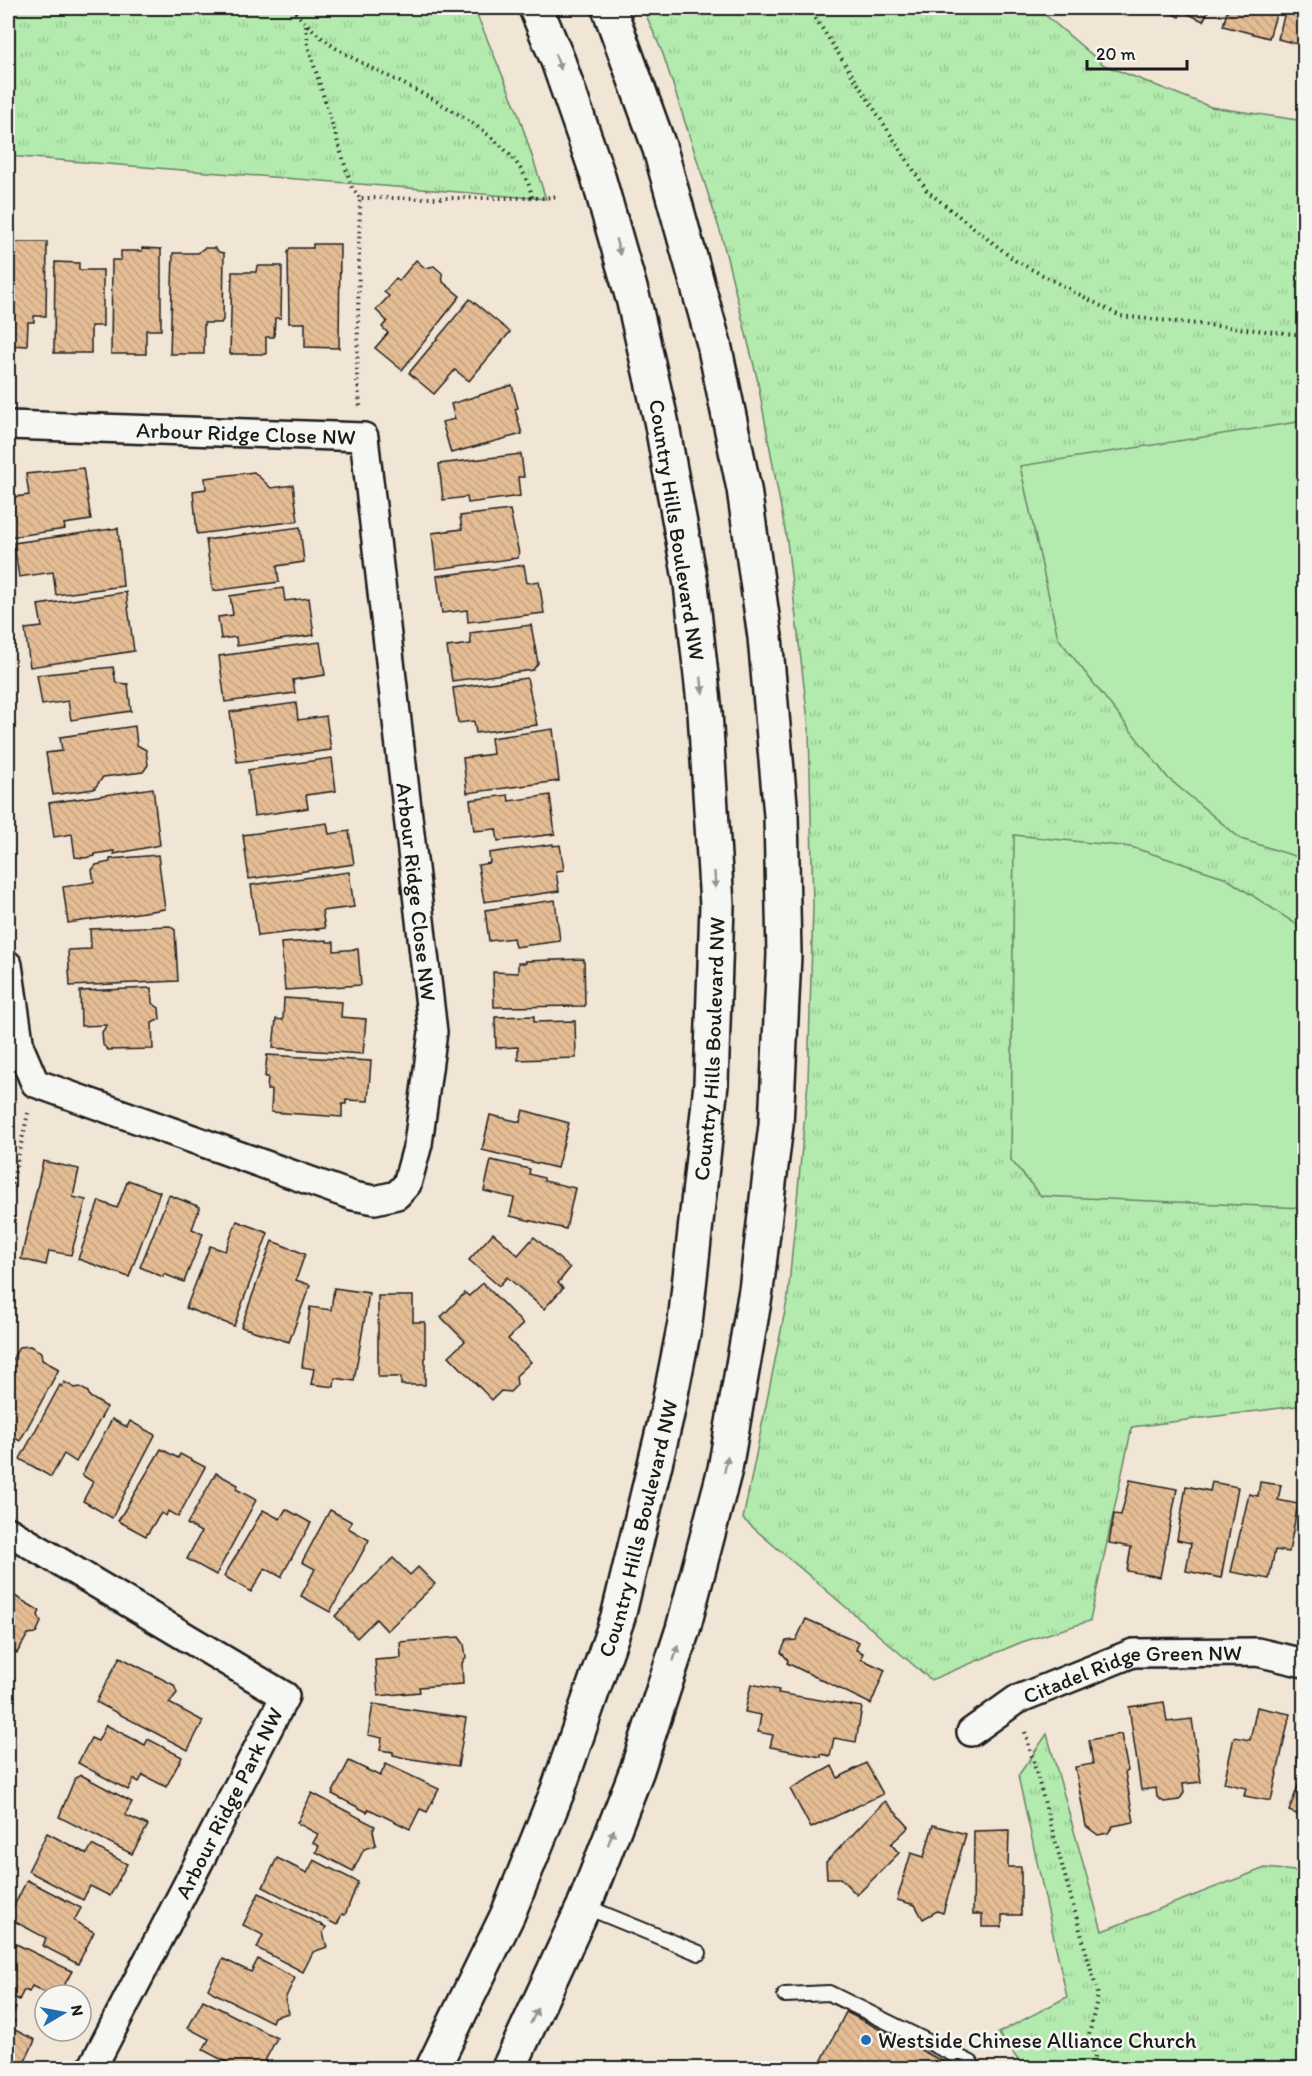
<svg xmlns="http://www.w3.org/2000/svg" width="1312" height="2076" viewBox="0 0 1312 2076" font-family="Itim,sans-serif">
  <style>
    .grass { fill: url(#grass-tufts); stroke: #688365; stroke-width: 1.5 }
    .pitch { fill: #b3eaae; stroke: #688365; stroke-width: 1.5 }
    .building { fill: url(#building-back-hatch); stroke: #1c1c1c; stroke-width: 1.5 }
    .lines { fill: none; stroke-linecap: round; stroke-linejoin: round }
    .lane-casing { stroke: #1c1c1c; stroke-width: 18 }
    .street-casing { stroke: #1c1c1c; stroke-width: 32 }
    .secondary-casing { stroke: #1c1c1c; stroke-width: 38 }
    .path { stroke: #1c1c1c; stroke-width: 4; stroke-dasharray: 1.5 4.5; stroke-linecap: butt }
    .lane { stroke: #f6f6f2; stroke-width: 14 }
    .street { stroke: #f6f6f2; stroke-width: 27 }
    .secondary { stroke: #f6f6f2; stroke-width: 33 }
    .oneway { fill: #949492 }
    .poi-dot { fill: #1f6fb2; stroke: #f6f6f2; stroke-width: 2 }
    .labels { text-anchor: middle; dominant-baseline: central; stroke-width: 5; stroke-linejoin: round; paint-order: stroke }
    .street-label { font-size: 22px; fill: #1c1c1c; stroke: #f6f6f2 }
    .poi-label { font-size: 22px; fill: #1c1c1c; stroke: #f6f6f2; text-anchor: start }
  </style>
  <defs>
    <pattern id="grass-tufts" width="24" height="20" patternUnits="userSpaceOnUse" patternTransform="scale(1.5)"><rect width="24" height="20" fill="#b3eaae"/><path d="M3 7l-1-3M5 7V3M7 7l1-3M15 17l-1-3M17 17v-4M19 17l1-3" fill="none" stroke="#99c895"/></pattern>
    <pattern id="building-back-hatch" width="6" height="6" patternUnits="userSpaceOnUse" patternTransform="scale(1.5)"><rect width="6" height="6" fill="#e5bd95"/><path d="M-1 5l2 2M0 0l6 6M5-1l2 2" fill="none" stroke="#c4a280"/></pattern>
  </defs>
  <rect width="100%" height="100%" fill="#f1e5d6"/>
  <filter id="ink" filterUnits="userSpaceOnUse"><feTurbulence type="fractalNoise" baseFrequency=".0167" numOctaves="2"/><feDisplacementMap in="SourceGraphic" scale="12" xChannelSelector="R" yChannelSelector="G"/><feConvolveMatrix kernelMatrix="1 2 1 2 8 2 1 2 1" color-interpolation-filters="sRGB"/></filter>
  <g filter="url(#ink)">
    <g class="grass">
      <polygon points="8,8 474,8 517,110 546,199 8,156"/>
      <polygon points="643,8 1037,8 1104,65 1211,107 1304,121 1304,1405 1132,1427 1090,1621 1022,1642 931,1680 743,1519 788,1296 808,1082 813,905 809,729 787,541 757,378 721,234 663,54"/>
      <polygon points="1047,1734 1102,1931 1265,1868 1304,1872 1304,2068 1024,2068 998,2033 1067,1997 1018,1776"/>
    </g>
    <g class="pitch">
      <polygon points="1304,421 1304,859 1241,839 1168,778 1058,638 1020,466"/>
      <polygon points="1014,835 1131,847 1224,877 1296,924 1304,942 1304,1208 1041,1196 1011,1160"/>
    </g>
    <g class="building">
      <polygon points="1160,8 1210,8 1203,21 1182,11 1179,17"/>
      <polygon points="1228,8 1278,8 1269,38 1223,26"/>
      <polygon points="1286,8 1304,8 1304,46 1278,39"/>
      <polygon points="8,242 47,242 46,316 34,316 34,322 28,322 27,346 8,345"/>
      <polygon points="313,244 340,244 339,348 305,347 305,323 289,323 288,252 290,248 313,248"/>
      <polygon points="142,248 161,249 161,330 146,330 146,354 111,354 112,260 121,260 121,251 142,251"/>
      <polygon points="204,248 215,248 219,252 224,253 223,320 221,323 204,323 204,354 170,354 173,253 198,253"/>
      <polygon points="416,260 425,268 434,266 442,273 443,282 460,296 402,370 375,348 388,333 382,327 387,321 376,310 389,296 384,292 396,278 399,281"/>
      <polygon points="55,262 79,263 79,270 103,270 103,326 91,326 91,353 54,353"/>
      <polygon points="257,266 282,266 281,318 275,318 274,337 266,337 266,354 230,354 232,272 256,272"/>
      <polygon points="470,299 510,332 469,381 455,370 434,394 409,373"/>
      <polygon points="512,385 518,408 515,409 522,434 451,453 442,422 455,419 451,404"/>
      <polygon points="521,454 524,477 518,477 520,496 468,503 467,497 443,500 439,464"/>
      <polygon points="83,468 91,520 64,524 65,529 10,537 8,498 29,495 26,474"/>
      <polygon points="254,472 271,488 293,485 298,521 197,534 193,491 206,489 205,478"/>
      <polygon points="510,510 519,554 517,558 436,569 432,533 462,529 460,516"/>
      <polygon points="300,527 304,562 277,566 279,582 213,591 206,540"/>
      <polygon points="118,528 123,586 56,595 53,572 19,577 14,543"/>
      <polygon points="524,565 527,583 539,581 544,613 468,622 467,610 442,613 437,576"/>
      <polygon points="283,588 285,601 309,598 314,635 237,646 236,637 221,639 218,617 233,615 230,596"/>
      <polygon points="126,592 134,651 30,667 25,629 42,627 38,605"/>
      <polygon points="531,625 538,663 533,670 452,681 447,647 471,644 470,633"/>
      <polygon points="320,642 325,675 293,680 295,693 225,702 219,656"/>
      <polygon points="113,667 116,683 128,684 131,711 71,720 68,701 42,705 37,675"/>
      <polygon points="527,678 537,725 476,733 474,721 458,723 453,688"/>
      <polygon points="296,703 298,720 326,716 331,750 237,762 230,712"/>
      <polygon points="135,726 137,745 146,750 148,765 143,772 103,777 94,789 53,795 46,753 62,751 60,737"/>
      <polygon points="553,729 559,781 467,793 463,758 493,754 491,738"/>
      <polygon points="332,758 336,791 306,795 308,808 254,816 248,770"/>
      <polygon points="153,788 160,845 114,854 114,851 95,854 95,856 84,858 75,857 72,834 54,837 49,803"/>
      <polygon points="508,795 509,801 550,795 555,834 498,841 496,829 474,831 470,800"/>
      <polygon points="327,823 329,834 349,831 354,864 249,879 243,835"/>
      <polygon points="553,844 553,846 560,845 564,870 556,871 559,891 484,902 478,865 490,863 489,853"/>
      <polygon points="158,855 165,909 68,923 63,887 94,882 92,870 96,865 110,862 110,859"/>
      <polygon points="349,872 354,907 322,911 325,928 258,936 251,885"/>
      <polygon points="555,900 560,941 515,947 513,938 489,941 485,910"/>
      <polygon points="170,926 175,930 178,981 70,986 68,950 91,949 90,929"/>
      <polygon points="327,940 327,942 334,942 334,951 358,949 361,985 285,990 281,943"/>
      <polygon points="584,959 585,1006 494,1007 493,972 518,973 518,963 526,963 525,961"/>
      <polygon points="151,988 152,1003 159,1008 160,1019 152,1023 153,1049 108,1050 103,1045 102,1032 107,1025 81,1026 80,991"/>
      <polygon points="284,998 342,1002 341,1017 366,1019 363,1054 273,1048 276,1019 283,1020"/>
      <polygon points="534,1016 534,1022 575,1021 576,1058 518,1060 518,1047 496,1048 495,1017"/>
      <polygon points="267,1055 371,1061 368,1101 346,1100 346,1104 342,1104 342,1117 271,1112 272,1090 267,1090 268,1077 265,1077"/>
      <polygon points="523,1110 569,1123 557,1168 482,1150 490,1115 520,1122"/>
      <polygon points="491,1160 530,1169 529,1174 544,1178 544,1181 575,1188 566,1229 510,1216 514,1198 484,1191"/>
      <polygon points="43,1161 79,1169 73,1197 86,1200 71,1255 49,1251 46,1265 21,1259"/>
      <polygon points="128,1180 160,1192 129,1277 78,1259 99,1201 117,1208"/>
      <polygon points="169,1195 200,1207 192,1229 203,1234 184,1282 164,1274 163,1277 140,1267"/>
      <polygon points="237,1221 268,1233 234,1326 186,1308 210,1246 225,1251"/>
      <polygon points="493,1233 518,1255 534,1237 570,1268 558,1283 563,1288 544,1309 507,1277 499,1286 469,1260"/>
      <polygon points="272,1241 305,1254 296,1280 310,1285 289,1342 241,1327"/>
      <polygon points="483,1283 523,1324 508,1339 531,1362 516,1376 517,1385 510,1392 501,1391 492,1400 449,1356 465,1341 441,1317 465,1293 469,1296"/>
      <polygon points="334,1288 369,1293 354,1381 335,1378 334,1387 311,1384 314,1369 302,1367 310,1307 331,1310"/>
      <polygon points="378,1296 413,1296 413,1322 425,1322 425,1385 401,1385 401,1377 378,1377"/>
      <polygon points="30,1346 41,1352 42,1360 59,1369 20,1441 8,1434 8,1368 19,1347"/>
      <polygon points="64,1382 75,1388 80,1387 88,1392 90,1397 107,1407 76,1462 64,1454 51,1477 20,1459 60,1385 62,1387"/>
      <polygon points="112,1419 127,1427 130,1421 155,1435 112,1518 83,1501 93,1482 82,1475"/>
      <polygon points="161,1449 178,1458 180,1454 205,1467 178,1517 168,1511 166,1516 161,1513 146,1536 118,1521"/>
      <polygon points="216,1473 238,1485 236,1489 256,1500 216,1575 187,1559 201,1532 187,1524"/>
      <polygon points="1130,1480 1177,1489 1160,1577 1127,1571 1131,1547 1109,1543 1114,1514 1121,1515"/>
      <polygon points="1212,1482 1238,1487 1221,1578 1186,1571 1191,1543 1177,1540 1186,1486 1210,1491"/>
      <polygon points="1260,1482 1281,1485 1278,1500 1298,1504 1289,1552 1275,1550 1269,1579 1231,1572 1249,1494 1258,1496"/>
      <polygon points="286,1509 311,1523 281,1577 265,1568 251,1592 224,1576 263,1510 280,1519"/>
      <polygon points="330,1510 352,1522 348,1528 369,1540 330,1612 301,1596 315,1569 302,1562"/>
      <polygon points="1304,1543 1304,1561 1300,1560"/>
      <polygon points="393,1558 410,1575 418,1567 435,1584 387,1631 376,1619 357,1638 335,1616"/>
      <polygon points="8,1592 40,1611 38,1615 41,1622 36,1633 28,1634 17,1653 8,1647"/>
      <polygon points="806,1619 859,1642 856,1650 863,1653 861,1659 885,1670 871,1704 787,1663 788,1660 781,1652 786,1641 796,1640"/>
      <polygon points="459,1637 464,1644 466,1657 462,1663 463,1684 419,1687 420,1692 378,1696 375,1660 401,1658 400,1642"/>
      <polygon points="120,1657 174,1685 177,1693 169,1703 203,1721 188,1750 96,1702"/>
      <polygon points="751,1684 779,1690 778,1693 862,1707 856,1742 834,1738 830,1756 821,1754 821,1757 770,1747 773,1735 758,1732 761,1715 745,1712"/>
      <polygon points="1164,1702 1167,1722 1192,1719 1201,1782 1183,1784 1184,1793 1179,1800 1164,1802 1157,1797 1156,1788 1141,1790 1129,1707"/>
      <polygon points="373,1704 466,1718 458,1766 405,1758 393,1755 393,1752 380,1750 382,1738 368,1735"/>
      <polygon points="1257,1707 1290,1714 1271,1801 1244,1796 1246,1788 1224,1783 1234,1737 1250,1740"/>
      <polygon points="106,1725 145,1745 148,1739 182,1757 166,1787 143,1775 139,1782 134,1779 128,1790 78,1763 91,1738 98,1741"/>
      <polygon points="1121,1734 1128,1771 1125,1772 1134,1822 1113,1826 1108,1833 1098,1835 1086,1826 1075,1767 1093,1764 1089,1740"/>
      <polygon points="1304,1747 1304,1765 1298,1762"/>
      <polygon points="349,1761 380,1776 386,1764 439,1789 427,1812 420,1809 410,1829 369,1809 367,1812 332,1794"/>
      <polygon points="866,1763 883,1794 811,1828 790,1789 832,1766 838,1778"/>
      <polygon points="1304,1769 1304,1817 1289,1811"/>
      <polygon points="81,1775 132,1802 125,1815 148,1825 132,1854 59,1817 75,1778"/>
      <polygon points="312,1793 375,1826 373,1831 376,1845 364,1849 353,1871 316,1852 319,1846 313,1843 318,1834 297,1823"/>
      <polygon points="885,1801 909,1827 891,1844 899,1853 857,1895 840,1878 827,1878 826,1862"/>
      <polygon points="933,1825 966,1834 943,1913 937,1911 923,1919 915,1905 897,1900 911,1853 924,1857"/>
      <polygon points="1009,1830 1008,1867 1021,1867 1021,1915 1002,1915 1002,1927 982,1927 982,1914 973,1914 974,1831"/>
      <polygon points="47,1833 87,1854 92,1845 127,1864 110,1896 90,1886 83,1900 28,1871"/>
      <polygon points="277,1858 307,1873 314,1860 358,1882 345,1915 342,1914 337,1925 263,1887"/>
      <polygon points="27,1880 81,1908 74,1921 94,1932 78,1964 43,1946 46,1938 8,1918"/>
      <polygon points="259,1893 326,1927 323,1933 327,1947 313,1952 303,1972 257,1948 263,1935 243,1925"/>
      <polygon points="8,1940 72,1971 59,1995 50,1995 32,1986 29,1992 24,1990 19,2000 8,1994"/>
      <polygon points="223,1959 251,1972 258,1959 295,1978 285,1999 289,2013 274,2017 272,2022 214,1993 208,1989"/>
      <polygon points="203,2000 277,2038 261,2068 238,2068 203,2050 209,2039 188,2028"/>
      <polygon points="8,2004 16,2008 10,2019 15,2021 11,2028 35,2040 22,2068 8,2061"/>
      <polygon points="846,2012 956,2068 818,2068"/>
    </g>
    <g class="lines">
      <defs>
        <g id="lane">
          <polyline points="584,1906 699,1953"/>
          <polyline points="785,1995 829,1993 971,2063"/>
        </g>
        <g id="street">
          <path id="s1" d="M 8,425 L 364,437 L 433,1032 L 418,1144 L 407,1184 L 397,1195 L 375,1200 L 353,1196 L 35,1083 L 20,1048 L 8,965"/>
          <polyline points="8,1531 285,1696 92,2068"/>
          <path id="s2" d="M 971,1732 L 1016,1700 L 1133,1653 L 1257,1652 L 1304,1663"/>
        </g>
        <g id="secondary">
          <path id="s3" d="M 433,2068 L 508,1914 L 558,1790 L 618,1617 L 667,1414 L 685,1323 L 711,1084 L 717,905 L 705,712 L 691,584 L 661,420 L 634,302 L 597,173 L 558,61 L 536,8"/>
          <polyline points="509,2068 584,1906 637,1770 683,1629 725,1469 756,1290 776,1125 784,955 781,815 765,637 744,489 714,344 660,149 609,8"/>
        </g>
      </defs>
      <use href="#lane" class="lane-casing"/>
      <use href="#street" class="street-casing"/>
      <use href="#secondary" class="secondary-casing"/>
      <g class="path">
        <path d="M 291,8 C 306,24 321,39 339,50 C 394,84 520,127 532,197"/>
        <polyline points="809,8 927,191 1016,261 1120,316 1304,335"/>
        <polyline points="306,25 308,46 352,188 360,198"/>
        <polyline points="360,406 357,379 360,198 545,198 558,196"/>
        <polyline points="8,1202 28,1113"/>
        <polyline points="1025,1732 1098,1995 1089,2035 1097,2065 1100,2068"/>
      </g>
      <use href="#lane" class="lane"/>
      <use href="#street" class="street"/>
      <use href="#secondary" class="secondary"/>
    </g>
    <defs><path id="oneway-solid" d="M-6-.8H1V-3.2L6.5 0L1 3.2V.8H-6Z" transform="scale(1.5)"/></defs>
    <g class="oneway">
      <use href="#oneway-solid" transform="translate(558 62) rotate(69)"/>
      <use href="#oneway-solid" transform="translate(618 247) rotate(74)"/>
      <use href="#oneway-solid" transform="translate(702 685) rotate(84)"/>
      <use href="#oneway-solid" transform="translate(715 880) rotate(86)"/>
      <use href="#oneway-solid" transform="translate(726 1464) rotate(-79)"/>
      <use href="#oneway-solid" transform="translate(676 1653) rotate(-72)"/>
      <use href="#oneway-solid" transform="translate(611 1837) rotate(-69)"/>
      <use href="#oneway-solid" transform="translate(534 2016) rotate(-65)"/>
    </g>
  </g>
  <circle class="poi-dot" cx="866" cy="2040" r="6"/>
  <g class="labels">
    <g class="street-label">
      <text stroke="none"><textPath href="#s1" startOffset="238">Arbour Ridge Close NW</textPath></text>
      <text transform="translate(677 530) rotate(81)">Country Hills Boulevard NW</text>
      <text stroke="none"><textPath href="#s1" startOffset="814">Arbour Ridge Close NW</textPath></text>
      <text stroke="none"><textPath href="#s3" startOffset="1065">Country Hills Boulevard NW</textPath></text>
      <text stroke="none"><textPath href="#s3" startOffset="579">Country Hills Boulevard NW</textPath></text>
      <text stroke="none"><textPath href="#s2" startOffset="177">Citadel Ridge Green NW</textPath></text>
      <text transform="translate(229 1803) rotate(-63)">Arbour Ridge Park NW</text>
    </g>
    <g class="poi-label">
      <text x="878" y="2040">Westside Chinese Alliance Church</text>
    </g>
  </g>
  <rect width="1312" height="2076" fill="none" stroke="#f6f6f2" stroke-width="30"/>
  <rect x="15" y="15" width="1282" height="2046" fill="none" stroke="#1c1c1c" stroke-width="2" filter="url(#ink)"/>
  <g transform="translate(63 2013) rotate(80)"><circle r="28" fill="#f6f6f2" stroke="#9f9f9c" stroke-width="1.5"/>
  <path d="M0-4.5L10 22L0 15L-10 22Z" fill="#1f6fb2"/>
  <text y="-9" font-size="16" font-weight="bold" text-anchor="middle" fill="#1c1c1c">N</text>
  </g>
  <path d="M1087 60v9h100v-9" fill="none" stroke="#1c1c1c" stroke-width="3"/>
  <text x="1096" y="60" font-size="18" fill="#1c1c1c" stroke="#f6f6f2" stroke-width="4.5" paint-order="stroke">20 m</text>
</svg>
